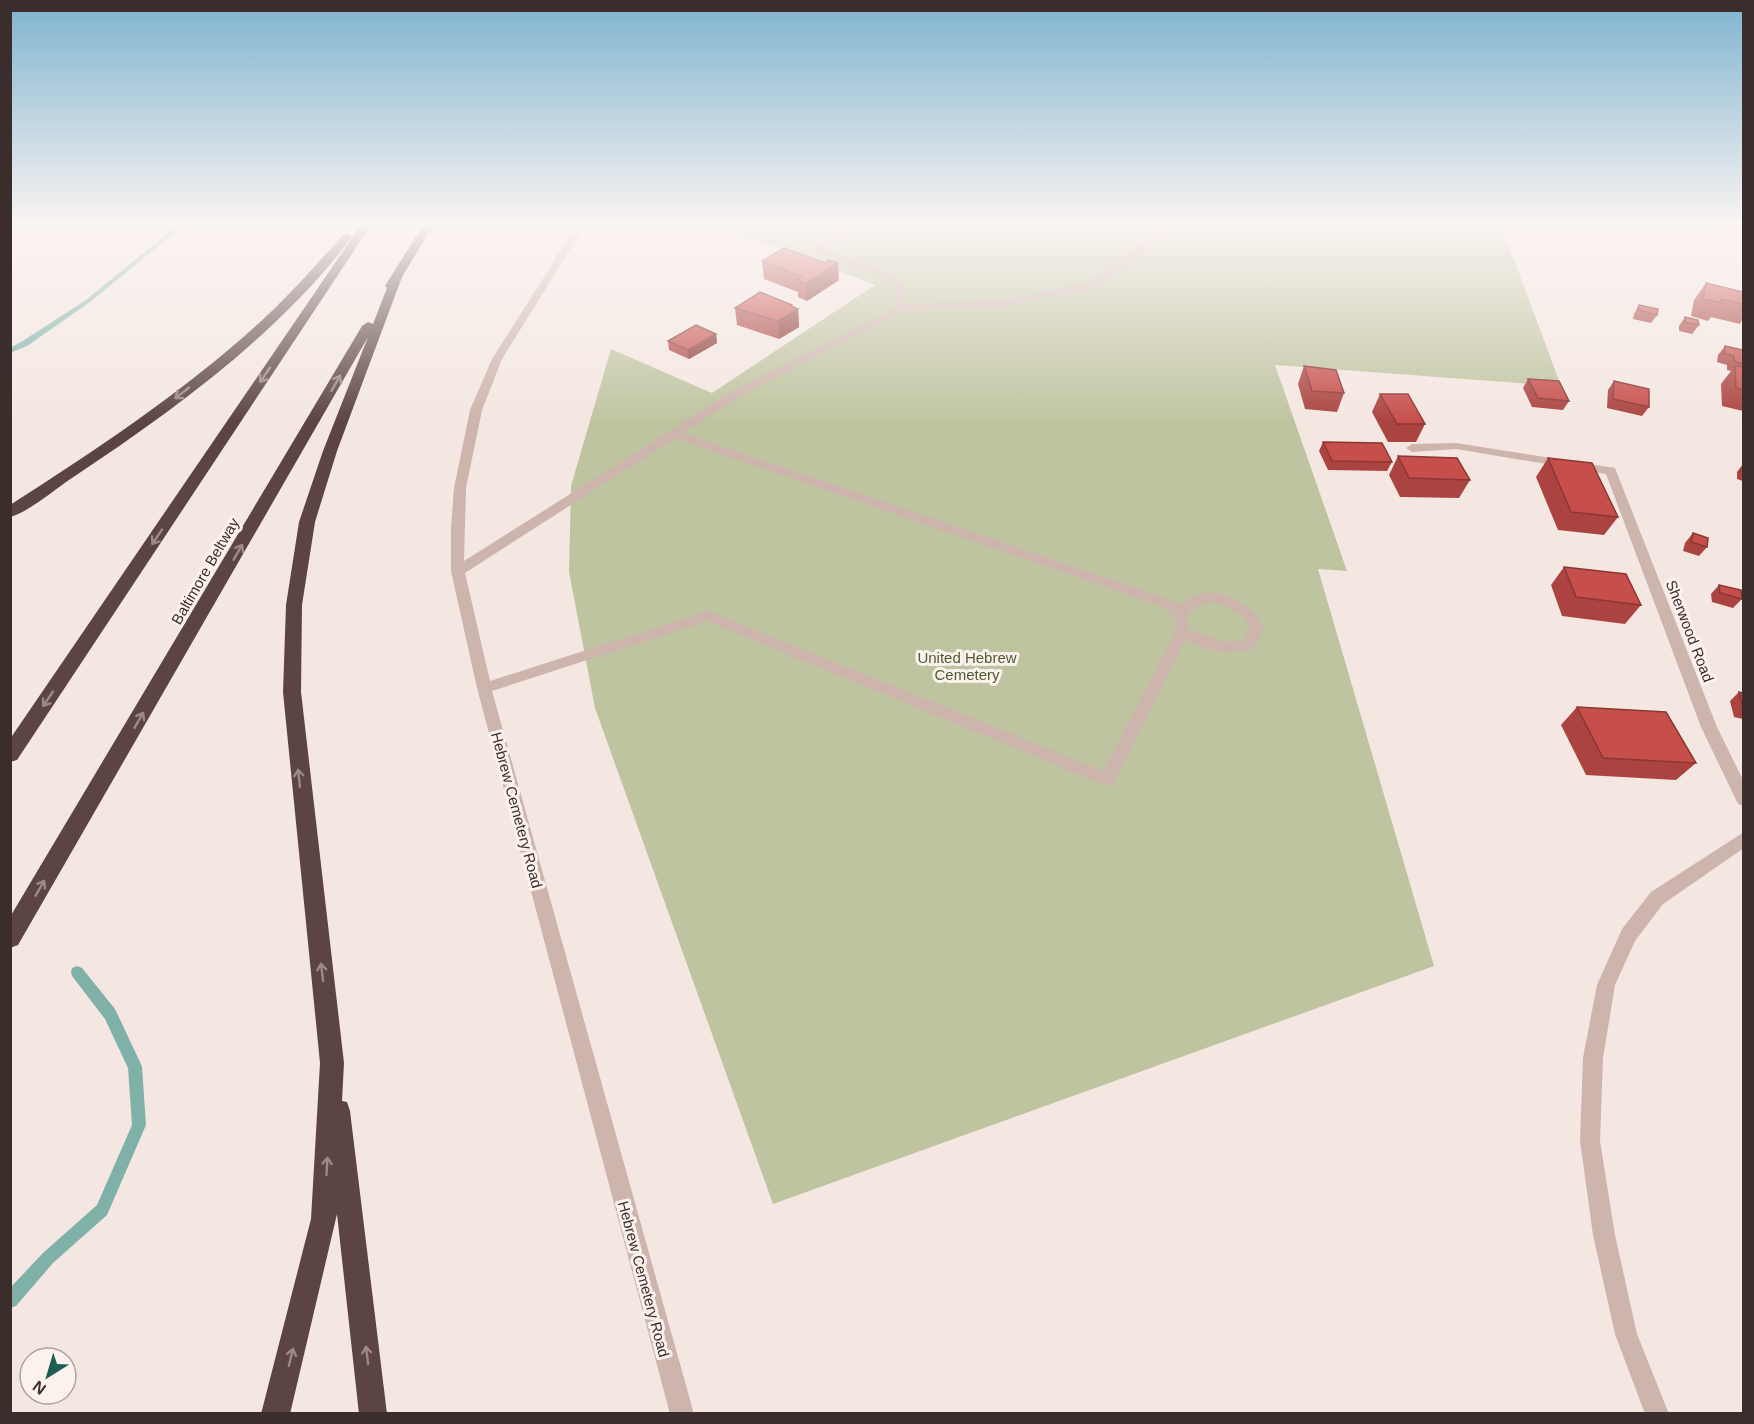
<svg xmlns="http://www.w3.org/2000/svg" width="1754" height="1424" viewBox="0 0 1754 1424" font-family="Arial,sans-serif">
  <style>
    .green { fill: #bfc4a0 }
    .lines { fill: none; stroke-linecap: round; stroke-linejoin: round }
    .stream { fill: #7fb1a9; fill-rule: evenodd }
    .minor { fill: #cdb4ac; fill-rule: evenodd }
    .highway { fill: #5b4442; fill-rule: evenodd }
    .wall { fill: #ab4440 }
    .shaded-wall { fill: #8b3734 }
    .building { fill: #c74f4b; stroke: #8b3734; stroke-width: 1.5 }
    .oneway { stroke: #9b8a87 }
    .labels { text-anchor: middle; dominant-baseline: central; stroke-width: 6; stroke-linejoin: round; paint-order: stroke }
    .street-label { font-size: 15px; fill: #3b2d2b; stroke: #fbf2ee }
    .park-label { font-size: 15px; fill: #53592e; stroke: #fbf2ee }
  </style>
  <rect width="100%" height="100%" fill="#f4e7e1"/>
  <polygon class="green" points="709,222 1500,222 1561,386 1275,365 1347,571 1318,569 1434,966 773,1204 595,708 569,572 571,486 611,349 712,393 875,285"/>
  <g class="lines">
    <g class="stream">
      <polygon points="181,222 188,222 90,302 27,346 10,353 10,348 21,342 86,300"/>
      <polygon points="77,966 82,968 115,1009 140,1062 142,1067 146,1125 107,1215 53,1263 16,1306 10,1308 10,1288 43,1253 97,1205 132,1125 128,1068 105,1019 72,976 71,972 72,968"/>
    </g>
    <g class="minor">
      <path d="M 579,222 L 587,222 L 502,359 L 482,410 L 466,488 L 464,561 L 735,390 L 897,307 L 894,285 L 879,276 L 811,249 L 855,222 L 865,222 L 823,249 L 885,272 L 902,282 L 907,305 L 1005,300 L 1082,285 L 1105,273 L 1167,222 L 1177,222 L 1111,277 L 1088,289 L 1005,306 L 904,311 L 743,394 L 683,433 L 1171,600 L 1179,605 C 1208,580 1247,597 1264,627 L 1255,648 C 1229,656 1210,651 1185,640 L 1113,784 L 1107,786 L 707,621 L 492,691 L 694,1414 L 670,1414 L 477,688 L 451,571 L 451,528 L 454,488 L 470,410 L 492,359 ZM 675,438 L 1161,606 L 1175,618 L 1175,633 L 1103,771 L 708,611 L 490,681 L 465,573 ZM 1210,602 C 1227,604 1241,612 1250,627 L 1244,641 L 1224,642 L 1189,630 L 1187,614 L 1197,606 Z"/>
      <polygon points="1456,443 1615,468 1717,727 1744,782 1744,806 1738,804 1701,727 1606,474 1456,449 1412,452 1406,448 1412,444"/>
      <polygon points="1744,832 1744,848 1663,904 1635,941 1615,985 1603,1058 1600,1141 1615,1235 1637,1334 1669,1414 1645,1414 1615,1334 1593,1235 1580,1141 1583,1058 1597,985 1622,929 1651,892"/>
    </g>
    <g class="highway">
      <polygon points="363,222 373,222 17,760 10,762 10,739"/>
      <polygon points="425,222 435,222 402,277 337,451 315,522 302,605 301,692 344,1063 342,1101 347,1102 350,1111 387,1414 359,1414 337,1214 290,1414 261,1414 311,1219 320,1063 283,692 286,605 299,522 323,451 368,337 18,945 10,948 10,917 362,326 368,322 373,324 387,288 385,286"/>
      <path d="M 347,234 L 352,237 C 278,335 174,410 72,478 C 55,489 29,512 10,517 L 10,505 C 96,450 182,393 258,324 C 288,297 316,265 343,235 Z"/>
    </g>
  </g>
  <g class="wall">
    <polygon points="1729,222 1743,222 1743,225"/>
    <polygon points="762,261 839,280 807,301 798,297 798,292 764,279"/>
    <polygon points="1706,283 1743,292 1743,318 1740,324 1711,317 1708,321 1691,316 1694,300"/>
    <polygon points="792,305 793,307 798,309 799,327 779,339 737,325 735,308"/>
    <polygon points="1639,305 1657,315 1651,323 1633,319 1634,314"/>
    <polygon points="1685,317 1699,325 1692,334 1679,331 1679,326"/>
    <polygon points="716,334 717,343 689,359 669,350 668,341"/>
    <polygon points="1725,346 1743,350 1743,411 1722,406 1721,384 1731,371 1727,370 1727,365 1717,362 1718,355"/>
    <polygon points="1304,366 1344,393 1337,412 1305,409 1298,384"/>
    <polygon points="1528,379 1569,401 1563,410 1532,407 1523,388"/>
    <polygon points="1614,381 1649,407 1642,416 1607,408 1608,390"/>
    <polygon points="1380,394 1425,424 1416,442 1388,442 1372,412"/>
    <polygon points="1323,442 1392,462 1387,471 1328,470 1319,451"/>
    <polygon points="1398,456 1470,480 1459,498 1400,497 1389,475"/>
    <polygon points="1548,458 1618,517 1604,535 1558,530 1536,477"/>
    <polygon points="1743,464 1743,481 1737,479 1737,472"/>
    <polygon points="1693,533 1707,547 1699,556 1683,551 1685,543"/>
    <polygon points="1564,567 1641,605 1625,624 1562,616 1551,585"/>
    <polygon points="1719,585 1742,599 1733,608 1712,602 1711,594"/>
    <polygon points="1739,692 1743,693 1743,719 1734,717 1730,701"/>
    <polygon points="1577,707 1696,763 1676,780 1586,775 1561,725"/>
  </g>
  <g class="shaded-wall">
    <polygon points="838,263 839,280 807,301 806,284"/>
    <polygon points="792,305 793,312 798,309 799,327 779,339 778,321"/>
    <polygon points="716,334 717,343 689,359 688,350"/>
  </g>
  <g class="building">
    <polygon points="784,248 825,263 829,260 838,263 806,284 797,280 802,277 762,261"/>
    <polygon points="1706,283 1743,292 1743,304 1721,299 1721,303 1703,299"/>
    <polygon points="760,292 792,305 791,306 798,309 778,321 735,308"/>
    <polygon points="1639,305 1658,309 1657,315 1638,310"/>
    <polygon points="1685,317 1698,320 1699,325 1685,322"/>
    <polygon points="696,325 716,334 688,350 668,341"/>
    <polygon points="1725,346 1743,350 1743,364 1734,361 1734,356 1724,353"/>
    <polygon points="1304,366 1336,370 1344,393 1312,391"/>
    <polygon points="1735,366 1743,367 1743,390 1736,388"/>
    <polygon points="1528,379 1559,381 1569,401 1538,398"/>
    <polygon points="1614,381 1649,389 1649,407 1613,399"/>
    <polygon points="1380,394 1408,394 1425,424 1397,424"/>
    <polygon points="1323,442 1382,443 1392,462 1332,461"/>
    <polygon points="1398,456 1457,458 1470,480 1409,478"/>
    <polygon points="1548,458 1592,463 1618,517 1571,512"/>
    <polygon points="1693,533 1708,538 1707,547 1691,542"/>
    <polygon points="1564,567 1626,574 1641,605 1576,597"/>
    <polygon points="1719,585 1741,590 1742,599 1720,593"/>
    <polygon points="1739,692 1743,693 1743,707"/>
    <polygon points="1577,707 1666,712 1696,763 1603,758"/>
  </g>
  <defs><path id="oneway-shaft" d="M-6 0H5M1.5-3L5.5 0L1.5 3" fill="none" stroke-width="1.6" stroke-linecap="round" stroke-linejoin="round" transform="scale(1.5)"/></defs>
  <g class="oneway">
    <use href="#oneway-shaft" transform="translate(265 375) rotate(124)"/>
    <use href="#oneway-shaft" transform="translate(336 383) rotate(-60)"/>
    <use href="#oneway-shaft" transform="translate(182 393) rotate(142)"/>
    <use href="#oneway-shaft" transform="translate(157 537) rotate(124)"/>
    <use href="#oneway-shaft" transform="translate(238 552) rotate(-60)"/>
    <use href="#oneway-shaft" transform="translate(48 699) rotate(124)"/>
    <use href="#oneway-shaft" transform="translate(139 720) rotate(-60)"/>
    <use href="#oneway-shaft" transform="translate(299 778) rotate(-96)"/>
    <use href="#oneway-shaft" transform="translate(40 888) rotate(-60)"/>
    <use href="#oneway-shaft" transform="translate(322 972) rotate(-97)"/>
    <use href="#oneway-shaft" transform="translate(327 1166) rotate(-87)"/>
    <use href="#oneway-shaft" transform="translate(367 1355) rotate(-97)"/>
    <use href="#oneway-shaft" transform="translate(291 1357) rotate(-76)"/>
  </g>
  <linearGradient id="sky" x2="0" y2="1"><stop stop-color="#7eb3cf"/><stop offset="0.53" stop-color="#faf4f2"/><stop offset="1" stop-color="#faf4f2" stop-opacity="0"/></linearGradient>
  <rect width="1754" height="422" fill="url(#sky)"/>
  <g class="labels">
    <g class="street-label">
      <text transform="translate(205 571) rotate(-60)">Baltimore Beltway</text>
      <text transform="translate(1690 631) rotate(69)">Sherwood Road</text>
      <text transform="translate(517 810) rotate(75)">Hebrew Cemetery Road</text>
      <text transform="translate(644 1279) rotate(75)">Hebrew Cemetery Road</text>
    </g>
    <g class="park-label">
      <text x="967" y="657">United Hebrew<tspan x="967" dy="17">Cemetery</tspan></text>
    </g>
  </g>
  <rect width="1754" height="1424" fill="none" stroke="#3b2d2b" stroke-width="24"/>
  <g transform="translate(48 1376) rotate(217)"><circle r="28" fill="#fbf2ee" stroke="#aea3a0" stroke-width="1.5"/>
  <path d="M0-4.5L10 22L0 15L-10 22Z" fill="#1f5d54"/>
  <text y="-9" font-size="16" font-weight="bold" text-anchor="middle" fill="#3b2d2b">N</text>
  </g>
</svg>
